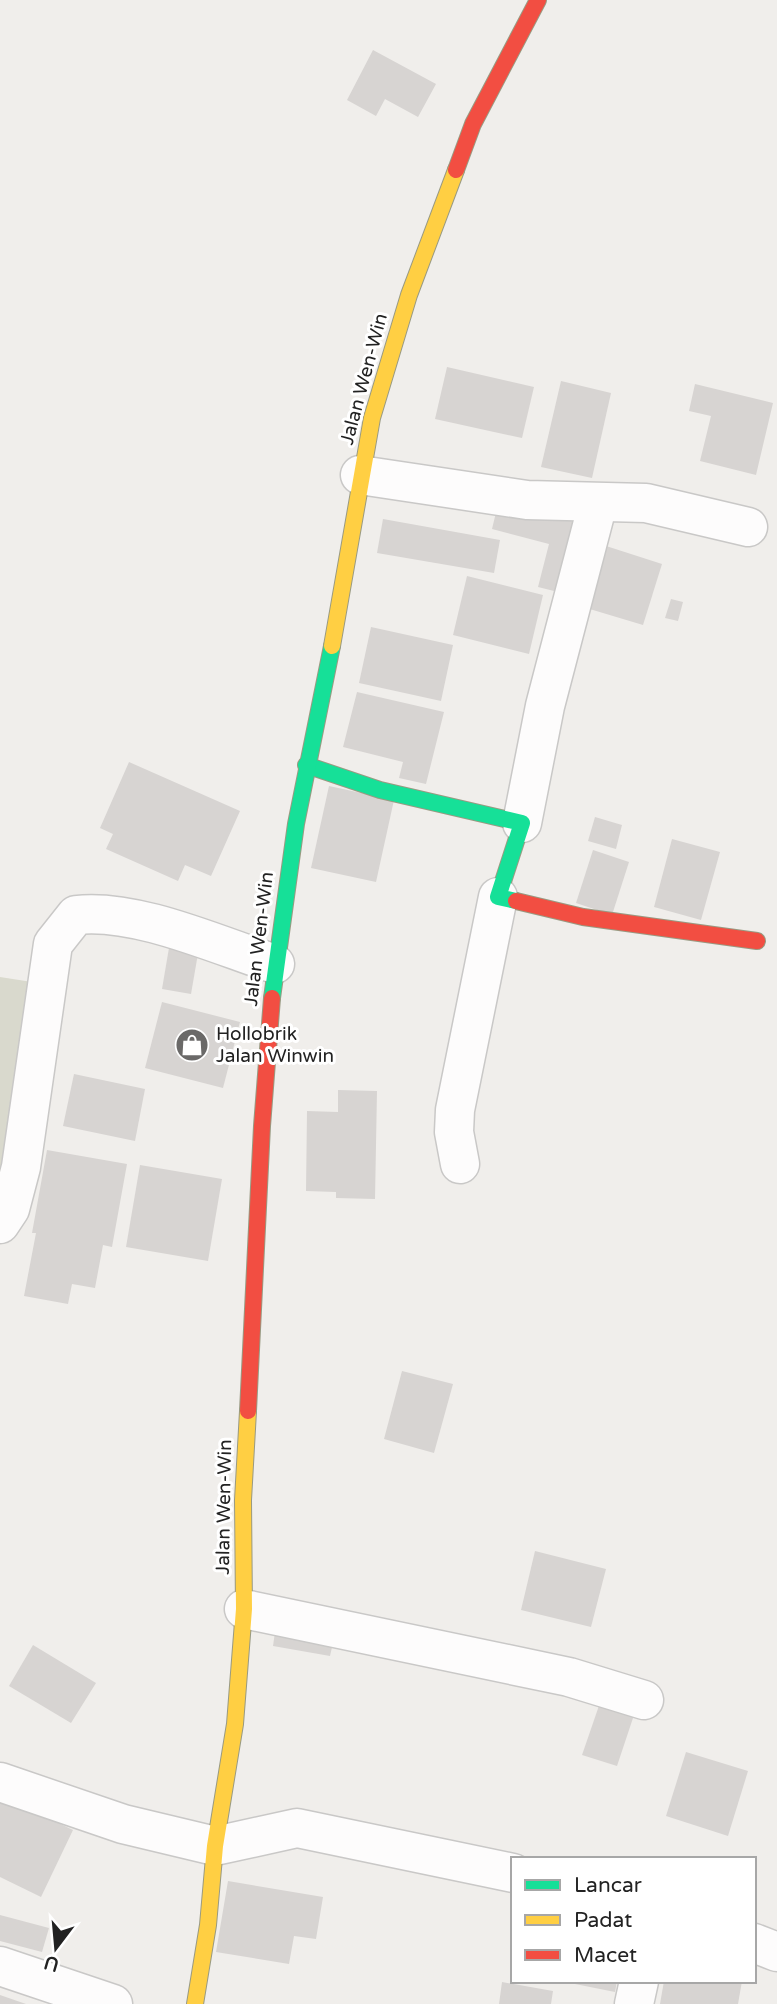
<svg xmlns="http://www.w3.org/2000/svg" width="777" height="2004" viewBox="0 0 777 2004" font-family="'Varela Round',sans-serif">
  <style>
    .construction { fill: #d9d9cd }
    .building { fill: #d7d4d2 }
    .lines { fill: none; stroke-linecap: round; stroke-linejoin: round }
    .street-casing { stroke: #c9c8c7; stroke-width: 41 }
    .fast-casing { stroke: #999a82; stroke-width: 18 }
    .slow-casing { stroke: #999a82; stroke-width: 18 }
    .jam-casing { stroke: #999a82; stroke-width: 18 }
    .street { stroke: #fdfcfc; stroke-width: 38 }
    .fast { stroke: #16e098; stroke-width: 16 }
    .slow { stroke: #ffcf43; stroke-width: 16 }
    .jam { stroke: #f24e42; stroke-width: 16 }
    .labels { text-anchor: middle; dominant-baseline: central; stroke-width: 6; stroke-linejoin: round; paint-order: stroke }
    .street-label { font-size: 19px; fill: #222; stroke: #fff }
    .poi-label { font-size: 19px; fill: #222; stroke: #fff; text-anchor: start }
  </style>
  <rect width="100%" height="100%" fill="#f0eeeb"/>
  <polygon class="construction" points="0,977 32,982 0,1202"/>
  <g class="building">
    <polygon points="373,50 436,84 418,117 385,99 376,116 347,100"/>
    <polygon points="447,367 534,387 522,438 435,419"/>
    <polygon points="561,381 611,393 592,478 541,467"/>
    <polygon points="695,384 773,403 756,475 700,461 711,416 689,411"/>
    <polygon points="498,504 584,524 566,594 538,587 549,544 492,529"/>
    <polygon points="383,519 500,540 494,573 377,553"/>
    <polygon points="603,545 662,564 643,625 583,607"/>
    <polygon points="467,576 543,595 529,654 453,635"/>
    <polygon points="671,599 683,602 678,621 665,618"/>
    <polygon points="371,627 453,645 441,701 359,683"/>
    <polygon points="357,692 444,712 426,784 399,778 403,762 343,747"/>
    <polygon points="129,762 240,811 211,876 185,865 178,881 106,849 113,834 100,828"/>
    <polygon points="329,786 394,800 376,882 311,868"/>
    <polygon points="595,817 622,825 616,849 588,841"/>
    <polygon points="672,839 720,852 701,920 654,907"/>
    <polygon points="593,850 629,862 612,915 576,903"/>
    <polygon points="171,936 200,942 191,994 162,989"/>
    <polygon points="162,1002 240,1022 223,1088 145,1068"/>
    <polygon points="74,1074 145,1089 135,1141 63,1126"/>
    <polygon points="338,1090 377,1091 375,1199 336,1198 336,1192 306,1191 307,1111 338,1112"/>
    <polygon points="47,1150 127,1164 112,1247 103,1245 95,1288 72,1284 68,1304 24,1296 36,1233 32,1233"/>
    <polygon points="140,1165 222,1179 208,1261 126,1247"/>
    <polygon points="402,1371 453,1384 434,1453 384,1439"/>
    <polygon points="535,1551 606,1569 591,1627 521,1610"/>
    <polygon points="275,1632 333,1643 330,1656 273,1646"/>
    <polygon points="33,1645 96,1683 71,1723 9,1686"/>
    <polygon points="603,1694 637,1706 617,1766 582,1755"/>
    <polygon points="686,1752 748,1771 728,1836 666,1816"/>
    <polygon points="0,1795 73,1830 41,1897 0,1877"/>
    <polygon points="228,1881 323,1897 316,1939 294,1936 289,1964 216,1952"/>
    <polygon points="0,1915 49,1928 42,1952 0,1941"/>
    <polygon points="560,1981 617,1981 615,1992"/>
    <polygon points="664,1981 742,1981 738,2004 660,2004"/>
    <polygon points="502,1982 553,1991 551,2004 499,2004"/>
    <polygon points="0,1995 26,2004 0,2004"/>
  </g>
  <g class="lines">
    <defs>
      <g id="street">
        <polyline points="360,475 527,500 646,503 748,527"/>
        <polyline points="522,823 545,706 598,503"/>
        <polyline points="460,1164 454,1132 455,1110 498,897"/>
        <path d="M 0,1224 L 10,1209 L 21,1167 L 53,944 L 76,915 C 136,908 217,945 275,964"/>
        <polyline points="244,1609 569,1677 644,1700"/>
        <polyline points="0,1782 123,1824 215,1846 297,1828 513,1873"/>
        <polyline points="754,1943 777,1952"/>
        <polyline points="0,1966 113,2004"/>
        <polyline points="634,2004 639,1981"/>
      </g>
      <g id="fast">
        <polyline points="306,765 380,790 522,823 498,897 516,901"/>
        <polyline points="272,998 296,824 332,646"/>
      </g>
      <g id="slow">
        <polyline points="332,646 372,418 409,295 456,170"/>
        <polyline points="195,2004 208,1925 215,1846 235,1724 244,1609 243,1500 248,1411"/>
      </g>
      <g id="jam">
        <polyline points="456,170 473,124 538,0"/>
        <polyline points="516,901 583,917 757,941"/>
        <polyline points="248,1411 262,1126 272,998"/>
      </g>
    </defs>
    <use href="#street" class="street-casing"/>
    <use href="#fast" class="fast-casing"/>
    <use href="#slow" class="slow-casing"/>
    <use href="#jam" class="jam-casing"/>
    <use href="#street" class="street"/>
    <use href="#fast" class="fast"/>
    <use href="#slow" class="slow"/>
    <use href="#jam" class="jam"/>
  </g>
  <defs>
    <symbol id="shop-disc" viewBox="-11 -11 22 22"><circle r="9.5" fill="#6a6968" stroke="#fff"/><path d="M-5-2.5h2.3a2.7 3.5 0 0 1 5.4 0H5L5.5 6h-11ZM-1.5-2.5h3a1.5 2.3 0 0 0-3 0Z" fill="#fff"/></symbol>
  </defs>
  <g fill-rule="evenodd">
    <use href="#shop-disc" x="173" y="1026" width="38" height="38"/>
  </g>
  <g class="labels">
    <g class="street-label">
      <text transform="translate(364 379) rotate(-75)">Jalan Wen-Win</text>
      <text transform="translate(259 939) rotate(-83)">Jalan Wen-Win</text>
      <text transform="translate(224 1507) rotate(-89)">Jalan Wen-Win</text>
    </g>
    <g class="poi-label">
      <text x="216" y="1034">Hollobrik<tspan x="216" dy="22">Jalan Winwin</tspan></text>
    </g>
  </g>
  <rect x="511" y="1857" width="245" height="126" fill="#ffffff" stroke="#a7a7a7" stroke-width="2"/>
  <rect x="525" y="1880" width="35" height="10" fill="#16e098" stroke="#a7a7a7" stroke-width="2"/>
  <text x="574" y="1892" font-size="21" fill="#222222">Lancar</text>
  <rect x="525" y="1915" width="35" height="10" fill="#ffcf43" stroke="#a7a7a7" stroke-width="2"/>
  <text x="574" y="1927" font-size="21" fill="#222222">Padat</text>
  <rect x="525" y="1950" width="35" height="10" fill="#f24e42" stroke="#a7a7a7" stroke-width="2"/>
  <text x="574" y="1962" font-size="21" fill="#222222">Macet</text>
  <g transform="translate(56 1948) rotate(196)" stroke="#ffffff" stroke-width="5" paint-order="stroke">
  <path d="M0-5L12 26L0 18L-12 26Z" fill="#222222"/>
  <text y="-10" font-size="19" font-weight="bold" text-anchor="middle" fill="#222222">U</text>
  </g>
</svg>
